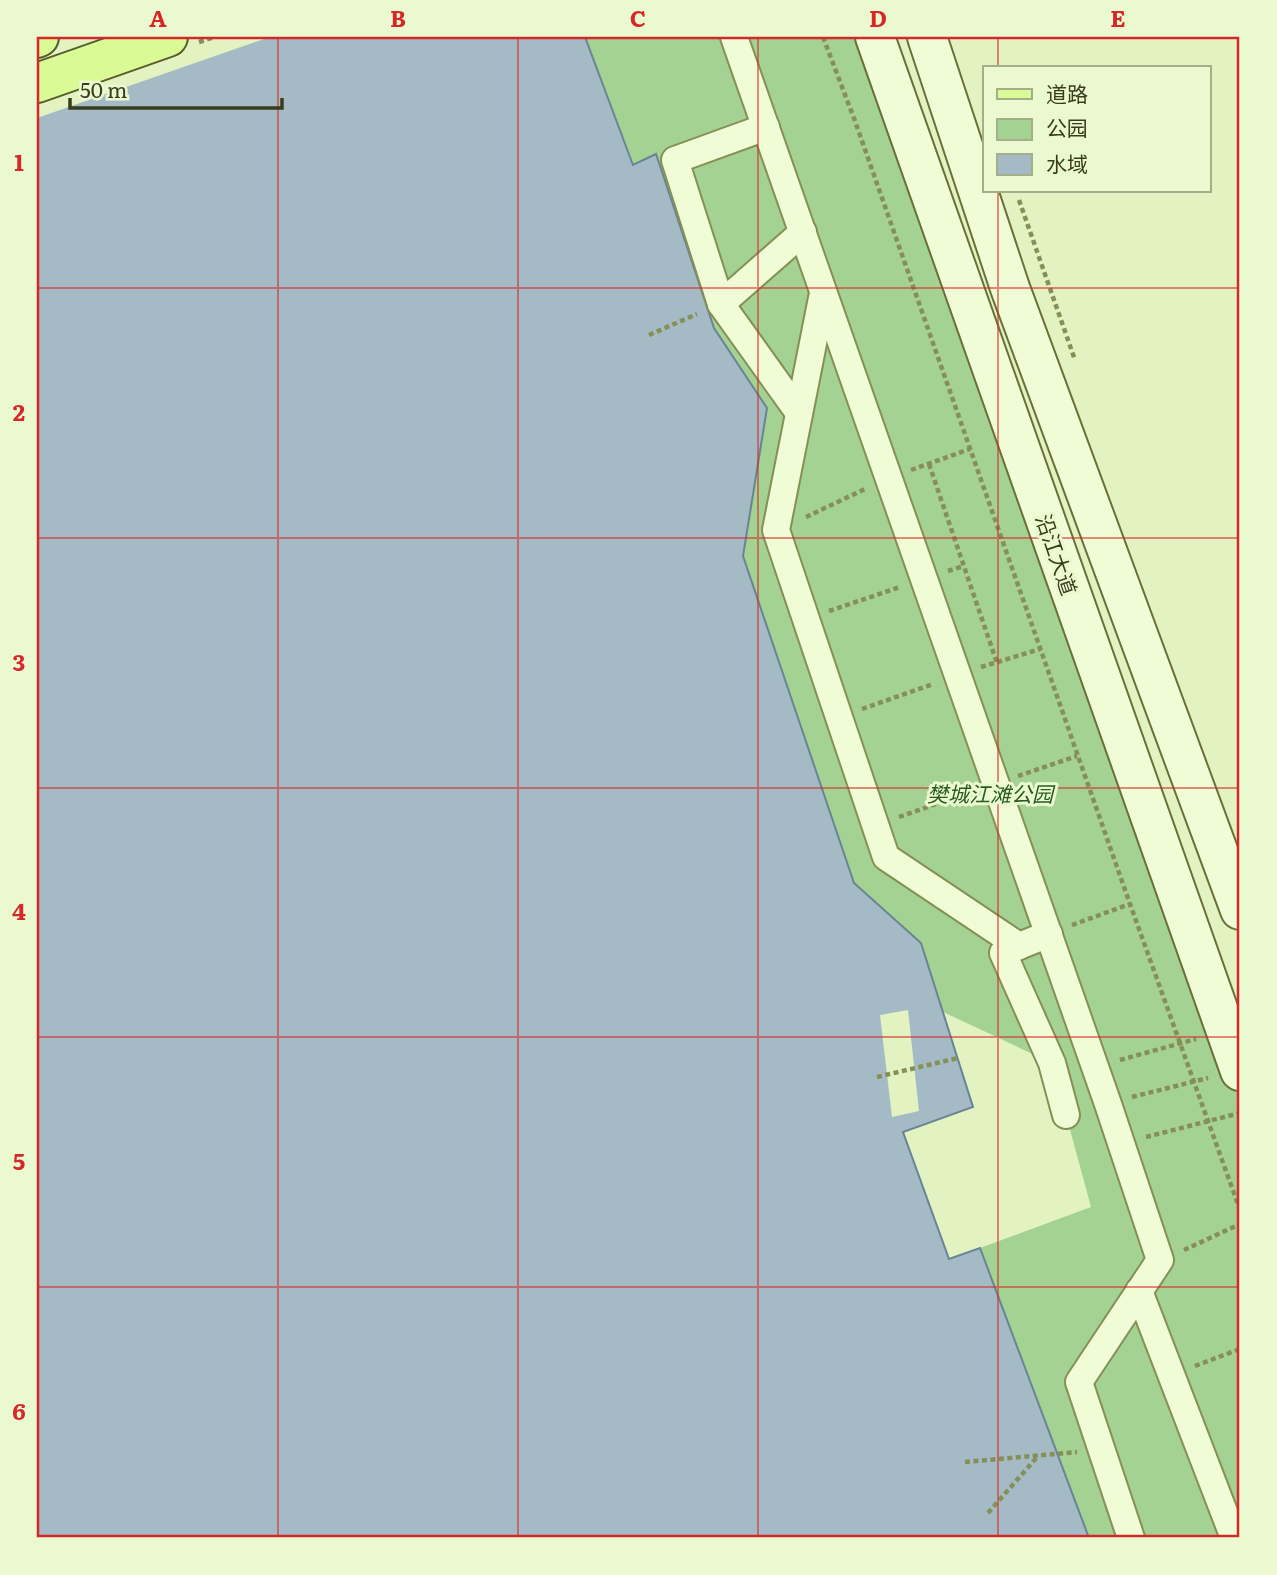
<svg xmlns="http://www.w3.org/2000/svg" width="1277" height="1575" viewBox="0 0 1277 1575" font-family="Literata,'Noto Sans SC',serif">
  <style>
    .green { fill: #a3d293 }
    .water { fill: #a4bac5; stroke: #698494; stroke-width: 2 }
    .pier { fill: #e2f3c1 }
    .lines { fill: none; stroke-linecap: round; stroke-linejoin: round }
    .pedestrian-casing { stroke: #858f56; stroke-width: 30 }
    .secondary-casing { stroke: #697039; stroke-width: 42 }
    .primary-casing { stroke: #575c2b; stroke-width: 42 }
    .path { stroke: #858f56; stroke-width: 4.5; stroke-dasharray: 5 3.5; stroke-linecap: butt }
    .pedestrian { stroke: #effcd5; stroke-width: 26 }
    .secondary { stroke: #effcd5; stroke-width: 38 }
    .primary { stroke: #d9fa94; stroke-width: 38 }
    .grid { fill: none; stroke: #d62828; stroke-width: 2; stroke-opacity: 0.55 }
    .labels { text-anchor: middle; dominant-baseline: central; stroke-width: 6; stroke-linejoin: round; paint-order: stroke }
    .street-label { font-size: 21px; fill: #393d1c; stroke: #ebf9d1 }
    .park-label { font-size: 21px; font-style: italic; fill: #275b20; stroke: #ebf9d1 }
    .neatline { fill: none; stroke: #d62828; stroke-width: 2.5 }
    .grid-label { font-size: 23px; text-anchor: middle; font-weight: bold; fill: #d62828 }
  </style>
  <rect width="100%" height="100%" fill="#e2f3c1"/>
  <polygon class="green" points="585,37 888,37 1240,1019 1240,1538 1089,1538 980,1248 1091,1207 1052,1063 943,1012 921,943 854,883 743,556 766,408 714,328 656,155 634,165"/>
  <polygon class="water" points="37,37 585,37 633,165 656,154 714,328 767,408 743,556 854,883 921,943 973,1107 903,1132 949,1259 980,1248 1089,1538 37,1538"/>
  <g class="pier">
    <polygon points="37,37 270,37 37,118"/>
    <polygon points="908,1010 919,1111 892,1117 880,1015"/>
  </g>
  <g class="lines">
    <defs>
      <g id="pedestrian">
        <polyline points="734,37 1108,1104 1160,1260 1079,1382 1131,1538"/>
        <polyline points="766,127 675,160 721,304 799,413"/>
        <polyline points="823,293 776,530 886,857 1019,946 1049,934"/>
        <polyline points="721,304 803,232"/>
        <polyline points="1019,946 1003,953 1052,1063 1066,1115"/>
        <polyline points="1139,1291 1234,1538"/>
      </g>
      <g id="secondary">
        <polyline points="875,37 1240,1071"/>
        <polyline points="927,37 1010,288 1240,910"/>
      </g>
      <g id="primary">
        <polyline points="37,38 39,37"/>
        <polyline points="37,83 168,37"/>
      </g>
    </defs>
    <use href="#pedestrian" class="pedestrian-casing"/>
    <use href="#secondary" class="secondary-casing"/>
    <use href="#primary" class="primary-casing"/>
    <g class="path">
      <polyline points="823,37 855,121 1130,904 1240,1210"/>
      <polyline points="199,42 215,37"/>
      <polyline points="1019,200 1075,360"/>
      <polyline points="649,335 697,314"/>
      <polyline points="929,464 997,663"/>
      <polyline points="911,470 970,449"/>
      <polyline points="806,517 865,489"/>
      <polyline points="948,571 964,566"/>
      <polyline points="829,611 900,587"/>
      <polyline points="981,667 1040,649"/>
      <polyline points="862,709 933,684"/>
      <polyline points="1018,776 1077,756"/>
      <polyline points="899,817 970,792"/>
      <polyline points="1072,925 1130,904"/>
      <polyline points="1120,1060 1196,1039"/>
      <polyline points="877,1077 958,1058"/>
      <polyline points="1132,1097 1208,1078"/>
      <polyline points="1146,1137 1240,1113"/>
      <polyline points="1184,1250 1240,1224"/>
      <polyline points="1195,1366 1240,1349"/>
      <polyline points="965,1462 1077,1452"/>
      <polyline points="988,1513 1038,1456"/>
    </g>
    <use href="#pedestrian" class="pedestrian"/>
    <use href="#secondary" class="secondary"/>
    <use href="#primary" class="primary"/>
  </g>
  <path class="grid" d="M 278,37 L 278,1538M 518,37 L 518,1538M 758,37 L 758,1538M 998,37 L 998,68M 998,191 L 998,1538M 37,288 L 1240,288M 37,538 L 1240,538M 37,788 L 1240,788M 37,1037 L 1240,1037M 37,1287 L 1240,1287"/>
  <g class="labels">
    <g class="street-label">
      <text transform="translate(1058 554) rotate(71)">沿江大道</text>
    </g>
    <g class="park-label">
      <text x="990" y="792">樊城江滩公园</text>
    </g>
  </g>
  <rect width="1277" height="1575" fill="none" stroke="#ebf9d1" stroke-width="77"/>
  <rect x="983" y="66" width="228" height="126" fill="#ebf9d1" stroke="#a4ae89" stroke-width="2"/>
  <rect x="997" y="89" width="35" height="10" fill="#d9fa94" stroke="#a4ae89" stroke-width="2"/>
  <text x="1046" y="102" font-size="21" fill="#393d1c">道路</text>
  <rect x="997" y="119" width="35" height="21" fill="#a3d293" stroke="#a4ae89" stroke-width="2"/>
  <text x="1046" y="136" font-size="21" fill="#393d1c">公园</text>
  <rect x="997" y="154" width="35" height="21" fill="#a4bac5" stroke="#a4ae89" stroke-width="2"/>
  <text x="1046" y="172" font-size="21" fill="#393d1c">水域</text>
  <path d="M70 98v10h212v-10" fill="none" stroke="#393d1c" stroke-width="3.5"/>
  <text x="80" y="98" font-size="21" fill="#393d1c" stroke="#ebf9d1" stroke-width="5" paint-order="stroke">50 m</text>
  <rect x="38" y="38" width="1200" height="1498" class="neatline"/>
  <g class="grid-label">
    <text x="158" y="27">A</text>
    <text x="398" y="27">B</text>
    <text x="638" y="27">C</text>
    <text x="878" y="27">D</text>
    <text x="1118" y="27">E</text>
    <text x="19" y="171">1</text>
    <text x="19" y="421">2</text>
    <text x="19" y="671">3</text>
    <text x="19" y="920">4</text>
    <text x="19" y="1170">5</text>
    <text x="19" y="1420">6</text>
  </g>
</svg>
